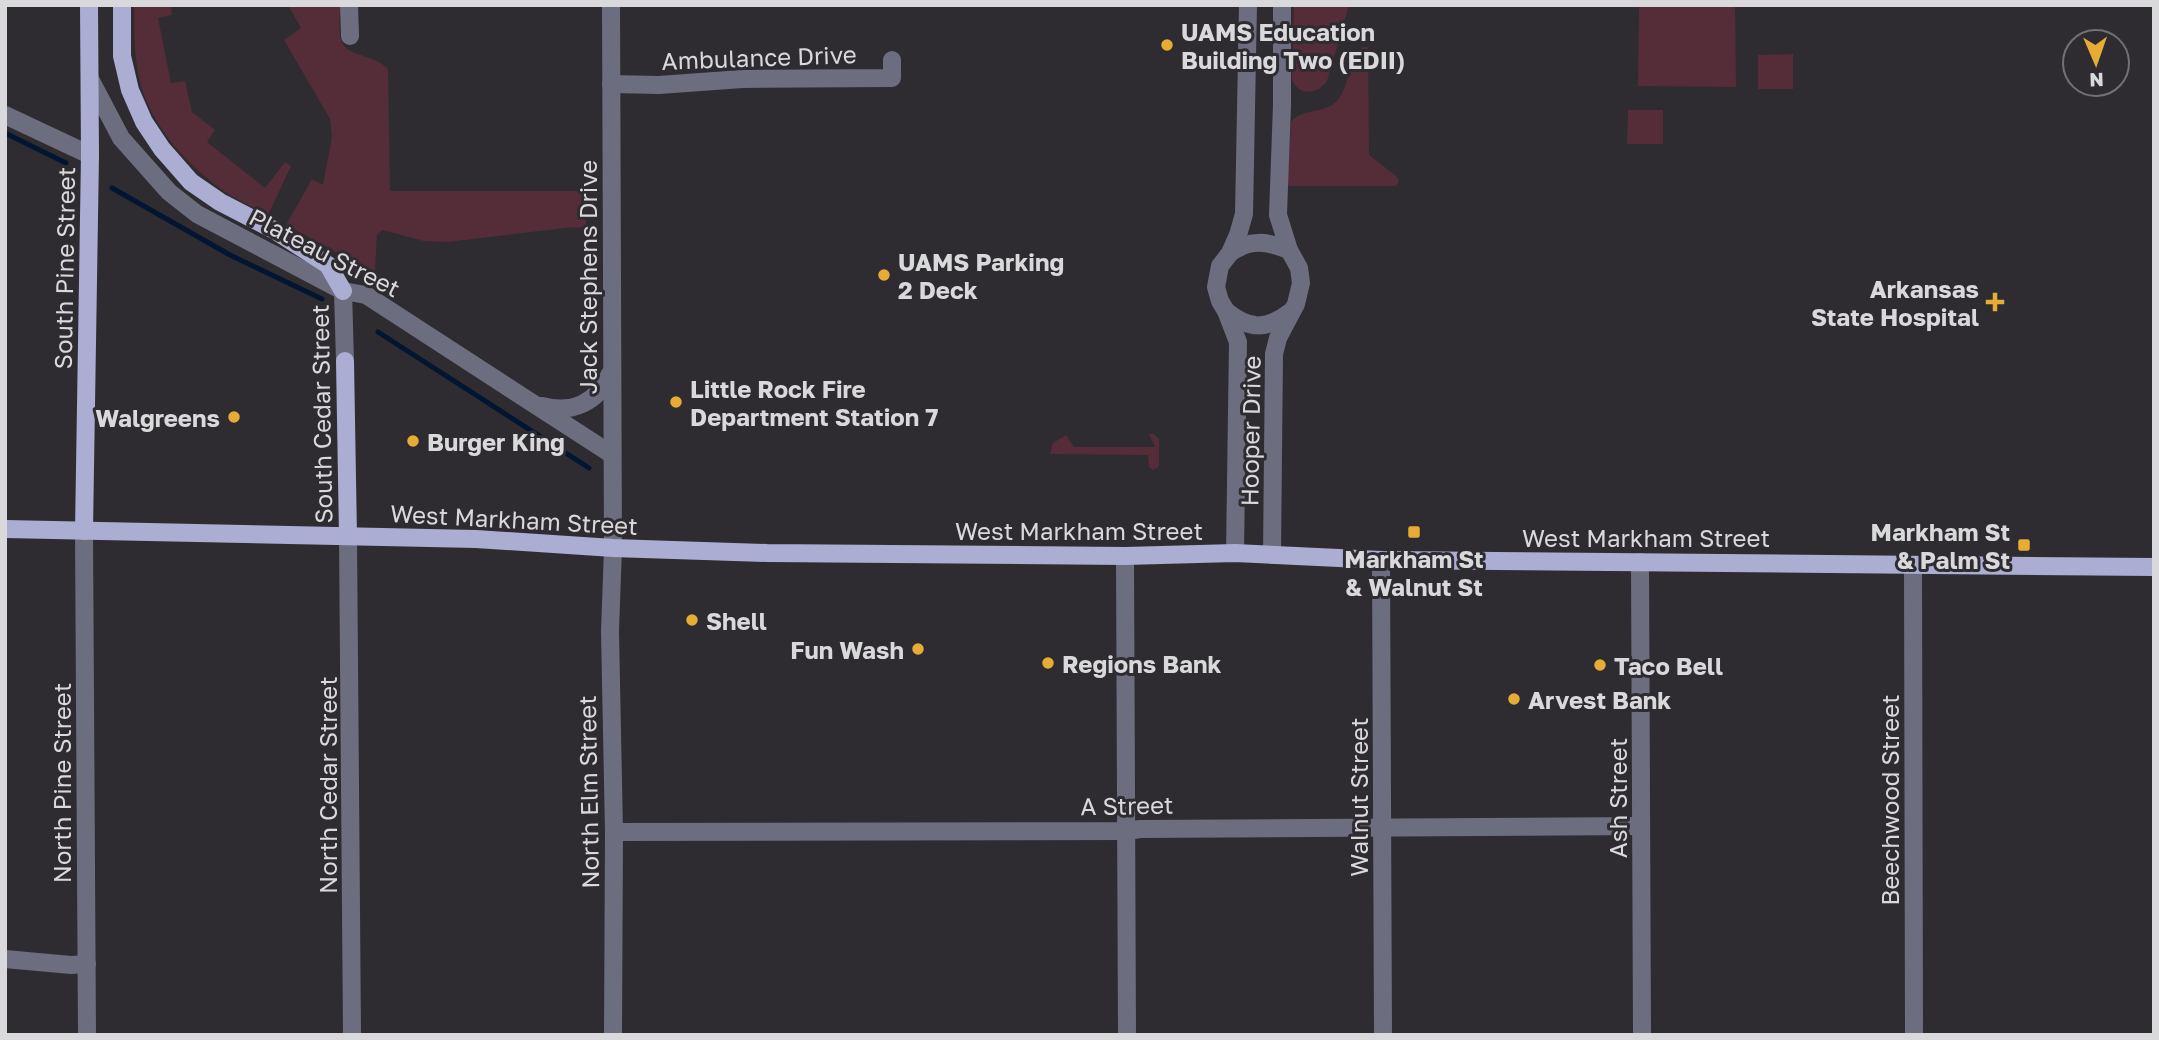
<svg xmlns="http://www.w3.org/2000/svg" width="2159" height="1040" viewBox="0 0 2159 1040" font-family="'Golos Text',sans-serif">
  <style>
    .green { fill: #542d38 }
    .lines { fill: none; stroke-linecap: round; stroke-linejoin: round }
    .stream { stroke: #021531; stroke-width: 5 }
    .minor { stroke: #6c6d7f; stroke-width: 18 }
    .major { stroke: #abadd2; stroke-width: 18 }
    .poi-dot { fill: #e7ac36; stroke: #2e2c30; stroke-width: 2.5 }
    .labels { text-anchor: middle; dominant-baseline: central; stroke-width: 6; stroke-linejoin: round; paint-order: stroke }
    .poi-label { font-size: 24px; font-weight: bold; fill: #d9d8db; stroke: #2e2c30; text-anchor: start }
    .street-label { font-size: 24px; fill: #d9d8db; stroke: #2e2c30 }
  </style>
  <rect width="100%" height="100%" fill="#2e2c30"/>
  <g class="green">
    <path d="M 134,5 L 171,5 L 172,15 L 158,18 L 171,83 L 185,81 L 192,112 L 215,130 L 207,142 L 265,188 L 285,162 L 291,166 L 268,215 C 252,206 234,199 220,188 C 188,165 156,130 143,92 C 134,65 134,33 134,5 Z"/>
    <path d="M 288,5 L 340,5 C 340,16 338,30 341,40 C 345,57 375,54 388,69 L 390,191 L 586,191 L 586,227 L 565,228 L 448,242 L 424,241 L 382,230 L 377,235 L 375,269 L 377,275 L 357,275 L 346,267 L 340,256 L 331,249 L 286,225 L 312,179 L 323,185 L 332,137 L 330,119 L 284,40 L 301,28 Z"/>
    <path d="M 1294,5 L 1349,5 L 1327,81 C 1318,95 1297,96 1292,79 Z"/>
    <polygon points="1639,5 1735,5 1736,87 1638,86"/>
    <path d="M 1363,47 L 1368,47 L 1369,155 L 1396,176 L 1399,181 L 1396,186 L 1287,186 L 1291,122 C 1302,108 1323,114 1336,102 C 1351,87 1345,61 1363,47 Z"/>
    <polygon points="1793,54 1793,89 1758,89 1758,55"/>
    <polygon points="1628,110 1663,110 1663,144 1627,144"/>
    <polygon points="1149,434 1154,434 1159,439 1159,465 1158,467 1153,470 1149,467 1148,455 1050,454 1053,443 1066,435 1074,447 1155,447"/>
  </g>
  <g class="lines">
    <g class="stream">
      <polyline points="5,133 66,163"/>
      <polyline points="112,188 230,255 322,299"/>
      <polyline points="378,332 589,468"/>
    </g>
    <g class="minor">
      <polyline points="349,5 350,36"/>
      <polyline points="611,5 613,548 610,631 614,832 613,1035"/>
      <polyline points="90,79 121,138 169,192 197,214 343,291 366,295 611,454"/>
      <polyline points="611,84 659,85 742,79 892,78 892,60"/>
      <polyline points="5,115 90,155"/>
      <path d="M 1230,253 C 1250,239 1266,241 1289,250"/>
      <polyline points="343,291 345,361"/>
      <path d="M 1226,311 C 1249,330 1267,330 1290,312"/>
      <path d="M 542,406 C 572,414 597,403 610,374"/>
      <polyline points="84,531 87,1035"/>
      <polyline points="348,536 352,1035"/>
      <polyline points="1235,553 1238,342 1226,311 1220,301 1216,287 1220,266 1230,253 1238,235 1244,214 1248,5"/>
      <polyline points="1272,555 1274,354 1278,338 1296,304 1301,283 1299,268 1289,250 1278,215 1282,105 1282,5"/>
      <polyline points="1125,556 1127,1035"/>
      <polyline points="1381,560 1383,1035"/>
      <polyline points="1640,562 1642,1035"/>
      <polyline points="1913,565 1914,1035"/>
      <polyline points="614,832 1127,831 1140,829 1641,826"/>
      <polyline points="5,959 71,965 87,964"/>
    </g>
    <g class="major">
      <polyline points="122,5 122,56 130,90 144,122 162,149 191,182 220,202 274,230 328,265 343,291"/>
      <polyline points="345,361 348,536"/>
      <polyline points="5,529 476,539 613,548 767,553 1125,556 1235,553 1381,560 2154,567"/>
      <polyline points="84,531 90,155 89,5"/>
    </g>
  </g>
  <g class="poi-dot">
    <circle cx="1167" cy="45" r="7"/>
    <circle cx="884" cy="275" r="7"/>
    <path d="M1991.5 291.5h7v7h7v7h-7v7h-7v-7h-7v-7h7z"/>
    <circle cx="676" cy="402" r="7"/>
    <circle cx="234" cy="417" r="7"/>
    <circle cx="413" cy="441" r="7"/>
    <rect x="1407" y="525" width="14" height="14" rx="3.5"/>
    <rect x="2017" y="538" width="14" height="14" rx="3.5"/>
    <circle cx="692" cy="620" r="7"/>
    <circle cx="918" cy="649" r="7"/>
    <circle cx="1048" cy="663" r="7"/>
    <circle cx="1600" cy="665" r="7"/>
    <circle cx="1514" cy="699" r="7"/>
  </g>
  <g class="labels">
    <g class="poi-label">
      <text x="1181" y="31">UAMS Education<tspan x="1181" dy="28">Building Two (EDII)</tspan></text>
      <text x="898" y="261">UAMS Parking<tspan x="898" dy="28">2 Deck</tspan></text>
      <text x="1979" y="288" text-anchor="end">Arkansas<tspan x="1979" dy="28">State Hospital</tspan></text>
      <text x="690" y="388">Little Rock Fire<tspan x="690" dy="28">Department Station 7</tspan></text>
      <text x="220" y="417" text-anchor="end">Walgreens</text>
      <text x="427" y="441">Burger King</text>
      <text x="2010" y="531" text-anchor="end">Markham St<tspan x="2010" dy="28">&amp; Palm St</tspan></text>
      <text x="1414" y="558" text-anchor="middle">Markham St<tspan x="1414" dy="28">&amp; Walnut St</tspan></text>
      <text x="706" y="620">Shell</text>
      <text x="904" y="649" text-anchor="end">Fun Wash</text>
      <text x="1062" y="663">Regions Bank</text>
      <text x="1614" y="665">Taco Bell</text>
      <text x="1528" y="699">Arvest Bank</text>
    </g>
    <g class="street-label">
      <text transform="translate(759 57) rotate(-2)">Ambulance Drive</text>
      <text transform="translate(325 252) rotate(27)">Plateau Street</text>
      <text transform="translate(64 268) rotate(-89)">South Pine Street</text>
      <text transform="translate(587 277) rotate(-90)">Jack Stephens Drive</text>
      <text transform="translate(321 414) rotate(-91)">South Cedar Street</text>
      <text transform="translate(1250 431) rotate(-89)">Hooper Drive</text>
      <text transform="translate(514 519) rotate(3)">West Markham Street</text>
      <text x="1079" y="530">West Markham Street</text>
      <text x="1646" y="537">West Markham Street</text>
      <text transform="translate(61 783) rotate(-90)">North Pine Street</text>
      <text transform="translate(327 785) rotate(-90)">North Cedar Street</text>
      <text transform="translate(588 792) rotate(-91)">North Elm Street</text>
      <text transform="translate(1358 797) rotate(-90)">Walnut Street</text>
      <text transform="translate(1617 798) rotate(-90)">Ash Street</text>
      <text transform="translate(1889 800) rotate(-90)">Beechwood Street</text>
      <text transform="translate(1127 805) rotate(-1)">A Street</text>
    </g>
  </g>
  <rect width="2159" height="1040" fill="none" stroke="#d9d8db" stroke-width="14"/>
  <g transform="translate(2096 63) rotate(178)"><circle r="33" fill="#2e2c30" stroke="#727174" stroke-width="2"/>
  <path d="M0-5L12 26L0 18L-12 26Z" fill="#e7ac36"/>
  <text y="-10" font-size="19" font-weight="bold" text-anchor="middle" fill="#d9d8db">N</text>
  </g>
</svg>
